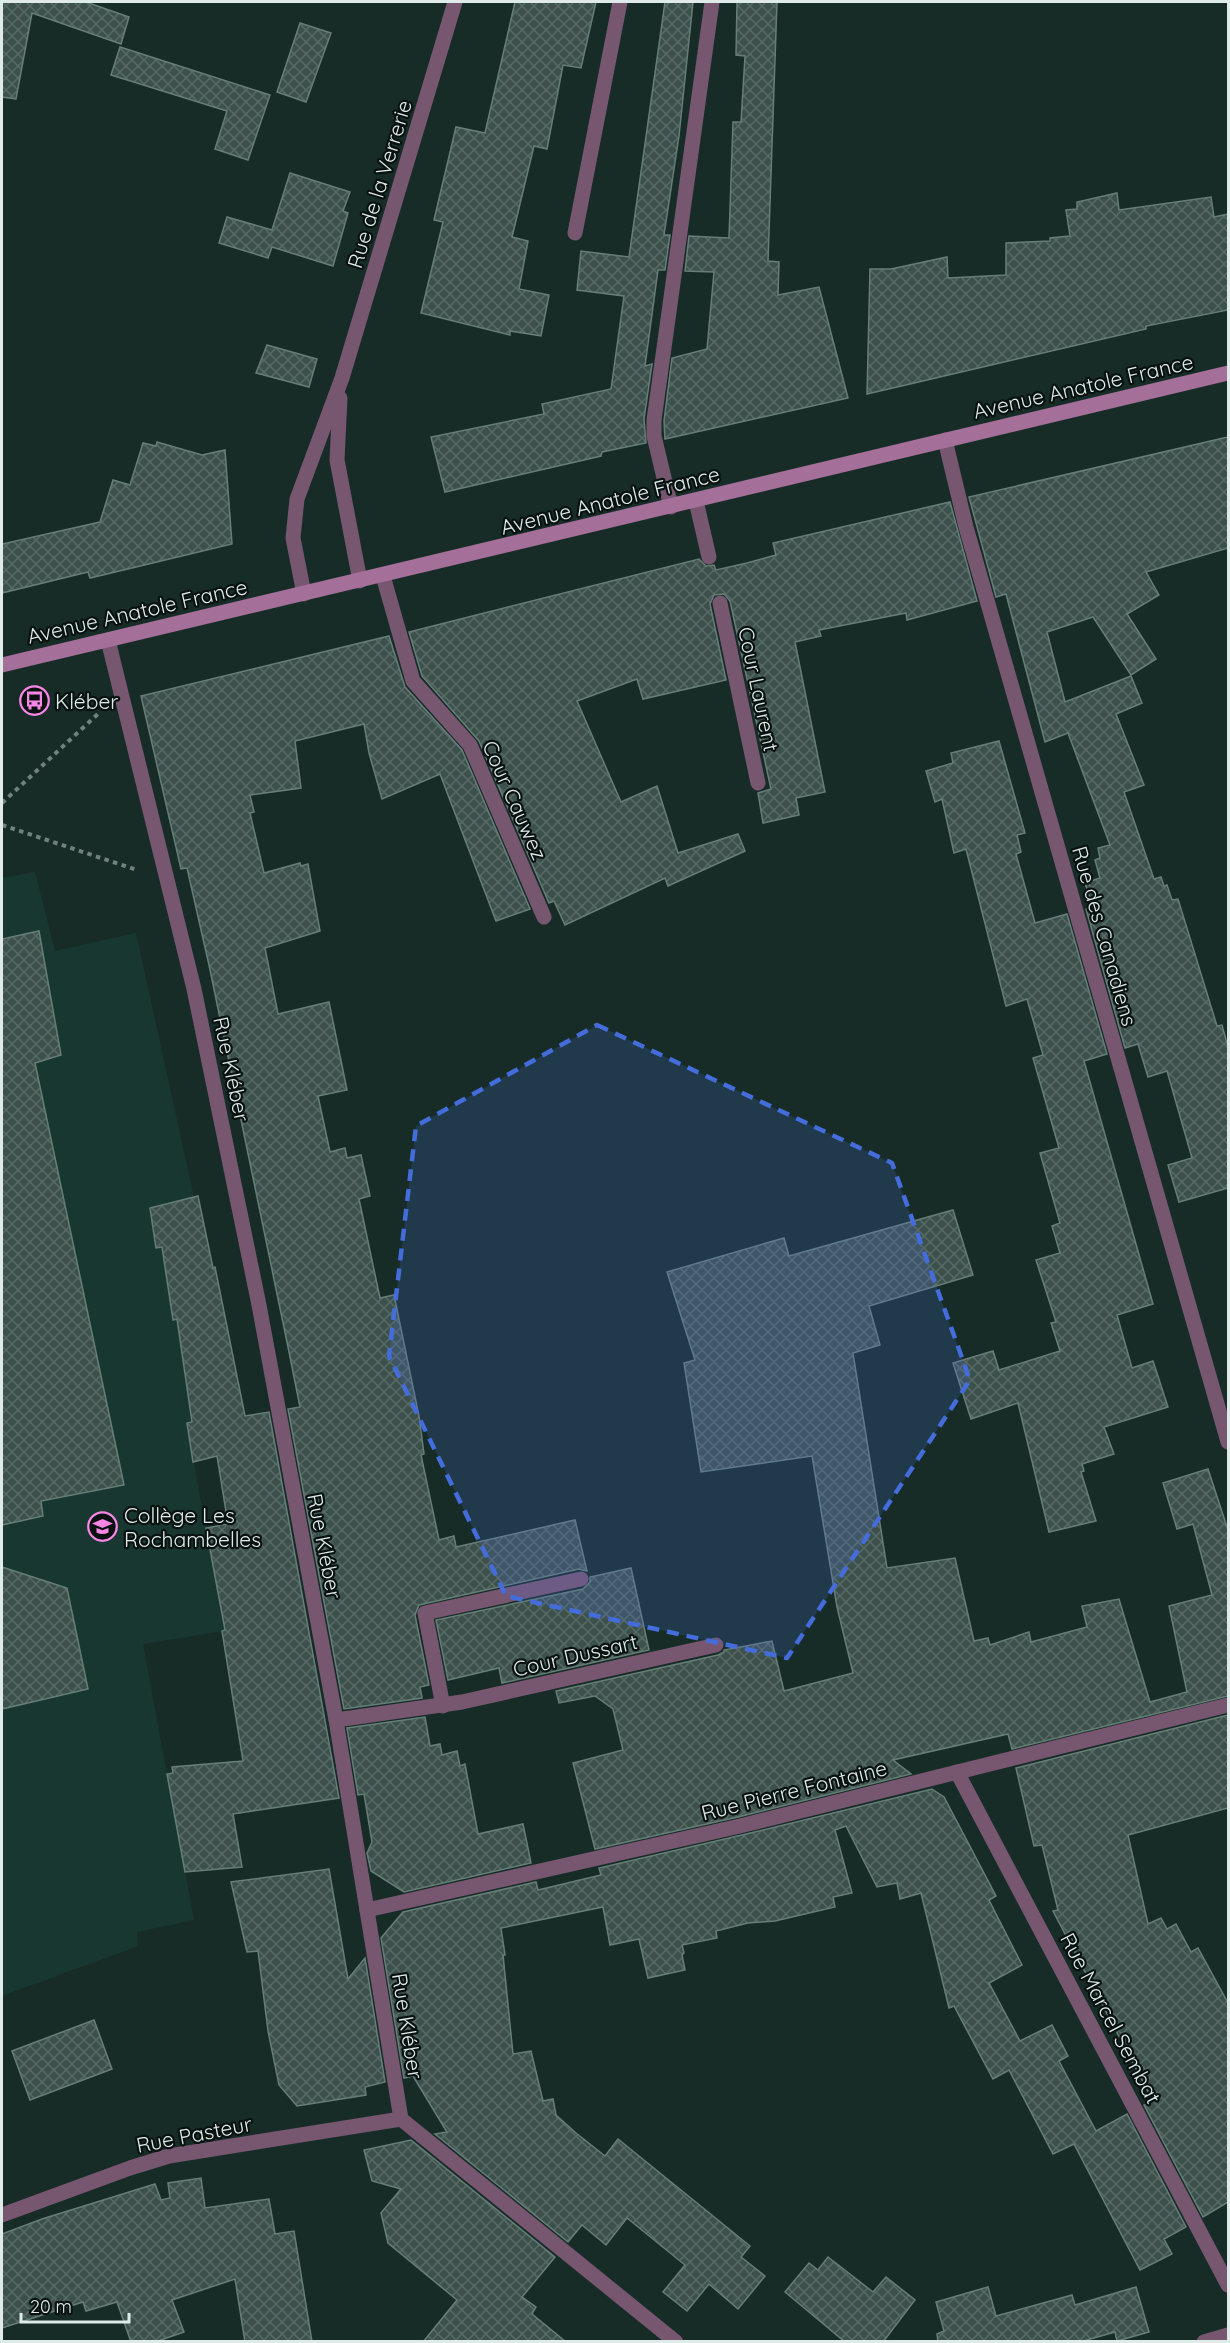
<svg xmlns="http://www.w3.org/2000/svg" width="1230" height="2343" viewBox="0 0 1230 2343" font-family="Quicksand,sans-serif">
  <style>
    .built { fill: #193731 }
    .building { fill: url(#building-cross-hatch); stroke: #677e78; stroke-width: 1.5 }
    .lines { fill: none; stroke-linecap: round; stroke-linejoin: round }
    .path { stroke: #71827e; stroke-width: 4; stroke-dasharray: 4.5 4.5; stroke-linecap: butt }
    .lane { stroke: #775670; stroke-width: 15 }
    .street { stroke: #775670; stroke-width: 15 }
    .secondary { stroke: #a46f99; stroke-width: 15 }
    .marked { fill: #446ddb; fill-opacity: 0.2; stroke: #446ddb; stroke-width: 4.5; stroke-dasharray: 12 8; stroke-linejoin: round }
    .labels { text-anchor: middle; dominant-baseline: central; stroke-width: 4.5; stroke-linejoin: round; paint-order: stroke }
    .street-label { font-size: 21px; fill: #dfebe8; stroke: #091210 }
    .poi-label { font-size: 21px; fill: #dfebe8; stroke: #091210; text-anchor: start }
  </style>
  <defs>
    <pattern id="building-cross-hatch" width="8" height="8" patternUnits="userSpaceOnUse" patternTransform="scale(1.5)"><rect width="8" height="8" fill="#3c514c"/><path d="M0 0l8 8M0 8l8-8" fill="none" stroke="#586a66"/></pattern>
  </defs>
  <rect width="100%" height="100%" fill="#172c27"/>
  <polygon class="built" points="35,872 55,951 136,933 242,1416 187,1423 224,1631 143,1644 194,1920 137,1932 138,1946 2,1996 2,878"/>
  <g class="building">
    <polygon points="2,2 86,2 129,17 121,44 32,13 16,99 2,97"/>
    <polygon points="515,2 596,2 581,68 563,65 547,149 534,146 512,237 528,241 519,289 549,295 541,336 510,331 510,335 421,313 443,222 434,220 456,127 485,133"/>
    <polygon points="665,2 693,2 679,136 664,235 670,235 665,270 658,270 645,366 652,364 644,419 646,443 602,452 601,456 445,492 431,437 544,414 542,404 611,389 624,296 577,290 581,251 629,257"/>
    <polygon points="737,2 777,2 768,261 779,262 778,295 819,287 848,398 665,439 664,421 672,358 707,349 714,272 685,271 689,236 729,238 733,122 741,122 745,56 736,55"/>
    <polygon points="300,23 331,33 306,102 277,92"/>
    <polygon points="120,47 270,95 248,160 215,149 227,111 111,75"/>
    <polygon points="290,173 350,192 343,211 348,213 333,266 272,247 268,258 219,243 227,217 272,230"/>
    <polygon points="1117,193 1119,210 1211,197 1214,217 1228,214 1228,310 1146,326 1146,329 867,394 870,269 891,269 947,257 948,278 1006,275 1006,243 1050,241 1050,238 1070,236 1066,210 1077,209 1077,202"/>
    <polygon points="267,345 317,359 309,387 256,373"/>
    <polygon points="1228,437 1228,548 1146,572 1159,595 1127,614 1156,659 1131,675 1093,617 1047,632 1065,702 1131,676 1142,703 1116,714 1144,785 1124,792 1154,879 1161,877 1164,886 1167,885 1172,900 1178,899 1217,1026 1222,1025 1228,1047 1228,1188 1179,1202 1168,1165 1192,1158 1167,1071 1148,1077 1138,1044 1125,1048 1086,909 1093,907 1085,883 1100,878 1095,860 1100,858 1098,848 1110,845 1068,733 1045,742 1006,594 996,597 969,497"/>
    <polygon points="157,442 202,455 225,450 232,544 90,578 88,572 2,593 2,544 100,522 113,480 130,485 143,443 156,446"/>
    <polygon points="950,502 977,601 907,620 906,613 819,630 821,636 795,642 825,792 796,798 799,815 763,823 758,793 771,789 730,601 724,594 714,595 710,604 726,680 643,699 637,679 577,701 621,802 657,786 678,853 738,834 745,851 668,886 665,878 565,925 554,901 549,903 479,741 422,676 409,632 699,559 706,566 714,565 716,570 747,563 776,555 773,543"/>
    <polygon points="389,636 405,687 462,750 530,909 496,921 440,774 382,799 369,753 364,724 295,741 301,788 250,795 254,812 250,813 264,873 300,863 301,866 308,864 320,931 265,948 278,1014 329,1002 347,1090 318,1096 330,1152 345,1148 347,1158 361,1155 370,1196 359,1199 380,1298 394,1295 419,1416 424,1454 421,1455 439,1540 454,1536 456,1547 575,1520 587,1571 579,1569 419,1605 415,1615 429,1685 420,1687 422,1698 344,1709 288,1409 300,1407 288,1347 209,965 187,868 181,869 141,696"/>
    <polygon points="999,741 1025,833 1017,835 1021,852 1016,854 1035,923 1067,914 1107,1054 1084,1061 1153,1304 1117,1315 1132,1368 1153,1361 1168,1407 1104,1427 1114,1454 1082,1464 1084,1471 1081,1472 1096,1521 1049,1532 1018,1403 971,1419 953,1363 993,1351 999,1370 1060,1351 1051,1323 1056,1322 1036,1260 1060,1253 1052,1226 1060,1223 1040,1153 1059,1148 1033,1058 1043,1055 1027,999 1006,1006 966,849 954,853 942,799 935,802 926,771 953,763 951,753"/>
    <polygon points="39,931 61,1055 35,1063 124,1485 41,1501 43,1516 2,1525 2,939"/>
    <polygon points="198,1196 213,1268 215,1267 245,1416 269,1412 339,1798 233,1814 242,1867 185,1872 167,1774 173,1773 172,1767 243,1761 222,1631 225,1630 206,1528 228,1524 217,1456 193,1462 187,1423 192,1422 177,1319 173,1320 162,1247 156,1248 150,1208"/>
    <polygon points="953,1210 973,1275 869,1306 880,1345 853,1353 887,1568 955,1558 974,1641 988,1638 990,1645 1029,1632 1031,1642 1087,1627 1082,1606 1119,1599 1150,1702 1187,1692 1169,1606 1212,1595 1193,1524 1177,1529 1163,1483 1208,1469 1228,1530 1228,1696 1012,1749 1008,1734 893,1760 911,1774 738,1817 595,1849 573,1763 623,1750 613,1709 595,1696 559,1703 556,1691 718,1655 724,1652 724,1650 772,1641 784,1691 853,1673 837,1607 812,1456 701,1472 684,1363 695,1360 667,1272 784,1238 789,1256"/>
    <polygon points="2,1567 67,1588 88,1689 2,1709"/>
    <polygon points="631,1568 649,1650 502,1683 499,1668 448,1680 436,1620 583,1589 590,1582 590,1577"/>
    <polygon points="1228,1715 1228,1808 1128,1835 1148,1924 1161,1918 1167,1929 1176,1924 1191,1952 1198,1948 1228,2003 1228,2202 1203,2217 1144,2105 1153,2101 1053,1911 1058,1910 1042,1845 1034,1846 1016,1768"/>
    <polygon points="425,1717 430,1746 440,1744 442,1755 457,1751 460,1766 465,1764 478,1834 523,1824 531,1863 404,1892 371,1871 367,1853 372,1842 364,1794 358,1795 347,1728"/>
    <polygon points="932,1789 944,1797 996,1896 989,1900 1022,1965 989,1983 1020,2041 1052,2025 1068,2056 1059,2061 1096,2131 1127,2114 1186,2227 1164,2239 1172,2254 1140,2270 1074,2144 1053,2154 1009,2070 993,2079 954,2006 949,2008 921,1893 900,1899 897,1883 877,1887 846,1826 835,1830 852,1893 833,1897 835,1907 775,1921 748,1923 716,1931 717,1938 682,1945 684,1953 682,1955 685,1970 648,1978 639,1939 610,1945 603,1907 501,1928 505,1955 503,1955 513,2054 531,2051 543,2101 553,2099 556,2115 576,2133 605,2156 618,2139 750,2246 741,2257 765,2276 738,2309 709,2284 687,2311 663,2292 685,2265 627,2218 606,2245 582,2225 568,2242 435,2134 447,2132 413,2076 404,2078 381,1938 403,1912 536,1882 538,1890 601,1875 599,1868 742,1835"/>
    <polygon points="329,1869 348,1979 365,1958 385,2082 365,2087 366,2095 297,2106 279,2085 268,2031 258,1951 247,1952 231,1882"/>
    <polygon points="94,2020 112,2069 30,2100 12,2051"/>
    <polygon points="411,2140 555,2257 522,2297 536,2307 532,2314 566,2342 423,2342 457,2300 388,2243 381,2213 401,2189 372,2181 364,2150"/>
    <polygon points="201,2178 205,2208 269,2199 275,2234 294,2231 312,2342 245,2342 235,2279 172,2300 184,2332 155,2342 131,2342 117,2302 86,2311 83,2302 2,2328 2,2234 42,2219 155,2184 161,2200 170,2198 168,2183"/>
    <polygon points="828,2257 873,2292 886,2277 915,2300 883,2342 845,2342 785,2292 809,2263 818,2270"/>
    <polygon points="988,2287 996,2316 1072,2295 1075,2305 1136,2287 1149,2332 1117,2341 1115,2332 1080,2342 938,2342 937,2334 944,2331 936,2302"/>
  </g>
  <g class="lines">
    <g class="path">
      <polyline points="2,803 100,712"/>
      <polyline points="2,825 137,870"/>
    </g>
    <g class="lane">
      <polyline points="575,233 620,2"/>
      <polyline points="696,501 709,557"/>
      <polyline points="671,507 654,436 654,420 712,2"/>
      <polyline points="383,576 413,681 470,745 544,917"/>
      <polyline points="720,603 758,783"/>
      <polyline points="443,1706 425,1613 581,1579"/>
      <polyline points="336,1720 462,1702 716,1645"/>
    </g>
    <g class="street">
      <polyline points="340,398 337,460 360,581"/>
      <polyline points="945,440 966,527 1228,1442"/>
      <polyline points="304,594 293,538 297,499 342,378 455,2"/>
      <polyline points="108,640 194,989 259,1305 336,1720 401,2119 676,2342"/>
      <polyline points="957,1772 1228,2285"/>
      <polyline points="367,1910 740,1826 1228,1705"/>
      <polyline points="2,2215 130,2168 169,2156 401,2119"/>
      <polyline points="1204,2342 1228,2335"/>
    </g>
    <polyline class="secondary" points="2,665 1228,373"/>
  </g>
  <path class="marked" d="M 597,1025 L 892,1163 L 970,1380 L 787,1658 L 506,1596 L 389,1356 L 416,1126 Z"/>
  <defs>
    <symbol id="bus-ring" viewBox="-11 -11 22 22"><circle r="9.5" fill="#091210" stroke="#fa87e6" stroke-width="1.5"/><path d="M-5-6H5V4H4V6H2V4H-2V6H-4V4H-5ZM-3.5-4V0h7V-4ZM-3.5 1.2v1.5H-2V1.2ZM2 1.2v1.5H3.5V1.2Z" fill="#fa87e6"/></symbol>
    <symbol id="school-ring" viewBox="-11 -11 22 22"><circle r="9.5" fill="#091210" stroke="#fa87e6" stroke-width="1.5"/><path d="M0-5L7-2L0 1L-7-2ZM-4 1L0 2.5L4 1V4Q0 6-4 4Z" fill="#fa87e6"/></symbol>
  </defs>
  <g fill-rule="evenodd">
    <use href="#bus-ring" x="18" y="684" width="33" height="33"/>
    <use href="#school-ring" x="86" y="1510" width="33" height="33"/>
  </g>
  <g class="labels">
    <g class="street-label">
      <text transform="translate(379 184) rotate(-73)">Rue de la Verrerie</text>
      <text transform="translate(1083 386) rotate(-13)">Avenue Anatole France</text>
      <text transform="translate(610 500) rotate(-14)">Avenue Anatole France</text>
      <text transform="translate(137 611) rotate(-13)">Avenue Anatole France</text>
      <text transform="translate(759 689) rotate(78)">Cour Laurent</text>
      <text transform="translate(515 800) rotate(66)">Cour Cauwez</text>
      <text transform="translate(1105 936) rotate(74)">Rue des Canadiens</text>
      <text transform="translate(232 1069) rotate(78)">Rue Kléber</text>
      <text transform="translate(325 1546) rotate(79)">Rue Kléber</text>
      <text transform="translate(575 1655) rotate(-13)">Cour Dussart</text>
      <text transform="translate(794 1790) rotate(-14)">Rue Pierre Fontaine</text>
      <text transform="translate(1111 2018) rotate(62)">Rue Marcel Sembat</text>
      <text transform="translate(408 2026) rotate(81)">Rue Kléber</text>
      <text transform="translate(194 2134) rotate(-11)">Rue Pasteur</text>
    </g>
    <g class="poi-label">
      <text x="55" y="701">Kléber</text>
      <text x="124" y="1515">Collège Les<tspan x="124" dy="24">Rochambelles</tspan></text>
    </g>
  </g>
  <rect width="1230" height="2343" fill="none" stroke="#dfebe8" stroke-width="6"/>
  <path d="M21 2313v9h108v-9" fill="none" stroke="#dfebe8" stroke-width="3"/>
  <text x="30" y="2313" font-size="18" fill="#dfebe8" stroke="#091210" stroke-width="4.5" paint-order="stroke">20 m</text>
</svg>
